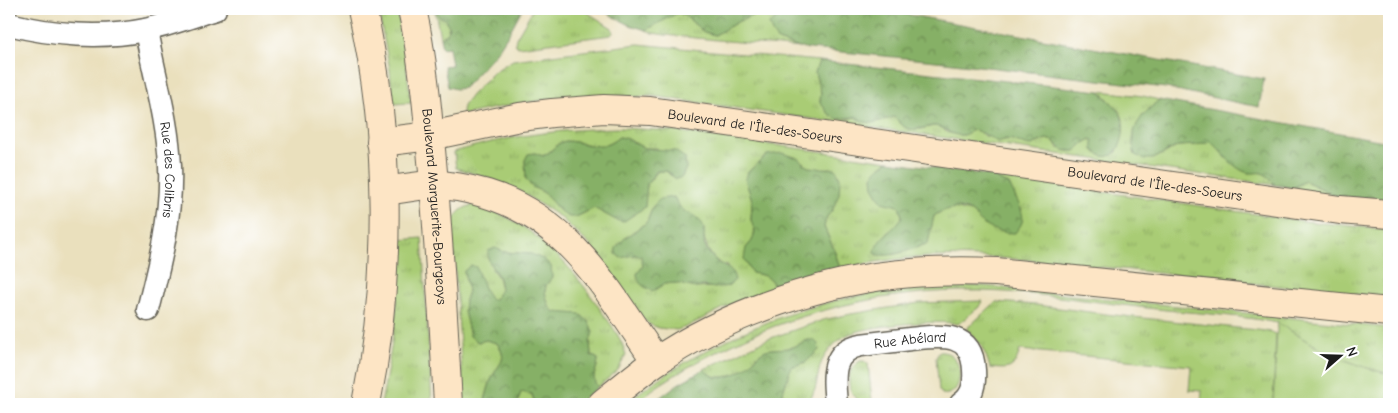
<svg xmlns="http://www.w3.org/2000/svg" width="1398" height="413" viewBox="0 0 1398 413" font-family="'Comic Neue',sans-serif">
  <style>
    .grass { fill: url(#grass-tufts); stroke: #627448; fill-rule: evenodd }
    .forest { fill: url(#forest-crowns); stroke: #516641 }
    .park { fill: #a9cc75; stroke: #627448 }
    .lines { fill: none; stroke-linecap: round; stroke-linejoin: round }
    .street-casing { stroke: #646154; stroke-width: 25 }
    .secondary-casing { stroke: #646154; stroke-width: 30 }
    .street { stroke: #fff; stroke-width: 22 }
    .secondary { stroke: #fde5c5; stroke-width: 28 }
    .labels { text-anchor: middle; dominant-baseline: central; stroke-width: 4; stroke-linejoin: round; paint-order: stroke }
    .street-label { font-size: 14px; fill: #1c1c1c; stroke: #fff }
  </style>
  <defs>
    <pattern id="grass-tufts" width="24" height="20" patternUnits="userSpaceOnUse" patternTransform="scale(1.25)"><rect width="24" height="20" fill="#a9cc75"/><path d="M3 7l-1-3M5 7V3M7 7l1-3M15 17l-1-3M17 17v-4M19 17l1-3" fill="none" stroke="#91af65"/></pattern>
    <pattern id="forest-crowns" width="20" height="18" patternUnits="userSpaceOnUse" patternTransform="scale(1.25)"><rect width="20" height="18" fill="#86b066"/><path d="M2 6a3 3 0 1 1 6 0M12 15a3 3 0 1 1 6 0" fill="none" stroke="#6d8e53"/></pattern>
  </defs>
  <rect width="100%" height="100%" fill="#fff"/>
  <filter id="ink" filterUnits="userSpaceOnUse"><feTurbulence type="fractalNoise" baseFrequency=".02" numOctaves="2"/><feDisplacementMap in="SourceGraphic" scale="10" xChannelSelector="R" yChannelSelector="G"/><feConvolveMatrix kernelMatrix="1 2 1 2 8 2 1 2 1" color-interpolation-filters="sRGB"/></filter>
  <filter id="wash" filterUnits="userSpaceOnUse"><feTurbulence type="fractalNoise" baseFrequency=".0096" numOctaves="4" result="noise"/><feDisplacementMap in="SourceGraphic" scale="20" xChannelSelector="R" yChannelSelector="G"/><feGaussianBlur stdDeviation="1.12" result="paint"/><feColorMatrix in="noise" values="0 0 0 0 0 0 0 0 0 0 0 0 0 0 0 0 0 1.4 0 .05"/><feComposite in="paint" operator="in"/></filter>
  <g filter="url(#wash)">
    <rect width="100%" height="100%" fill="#eae0bd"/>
    <g class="grass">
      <polygon points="378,9 396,9 402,32 411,103 393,104 390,70"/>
      <polygon points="428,9 436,9 439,17 444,18 449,26 447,34 440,37 435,11 428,11"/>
      <polygon points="533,9 582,9 612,28 613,33 611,35 518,47 515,44 516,38"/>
      <polygon points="769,9 812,9 813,13 810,20 798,18 788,14 778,41 800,48 665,35 653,33 646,30 678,12 684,15 704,32 715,35 739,21"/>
      <path d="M 638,44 L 819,61 L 815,73 L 821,92 L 820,102 L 848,119 L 855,117 C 871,126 878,120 894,117 L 906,128 L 921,129 L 934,126 L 942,127 L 946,132 L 954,134 L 964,135 L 971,130 L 978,131 L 985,136 L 1013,139 L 1029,146 L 1046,139 L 1054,141 L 1058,148 L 1075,151 L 1084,143 L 1091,139 L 1093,141 L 1099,155 L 1107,156 L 1117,152 L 1123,119 L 1119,110 L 1100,91 L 1143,96 L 1159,100 L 1142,116 L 1153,159 L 1179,146 L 1196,145 L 1211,142 L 1229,160 L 1248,173 C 1264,171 1266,173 1275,185 L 652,96 C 633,97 613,96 594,96 C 550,97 506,105 463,115 L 462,111 L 463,106 L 472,94 L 495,71 L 513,60 Z"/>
      <path d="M 621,128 L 675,131 L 888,161 L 876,170 L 882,202 L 899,206 L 902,216 L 898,225 L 887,233 L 893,255 L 927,243 L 934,216 L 942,210 L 953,208 L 971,212 L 984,225 L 1008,233 L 1022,210 L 1016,201 L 1009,184 L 1001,181 L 994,176 L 1303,221 L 1389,230 L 1389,298 C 1300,288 1211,279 1122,269 C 1028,260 933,246 840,269 L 835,252 L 824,227 L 826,218 L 833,209 L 831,168 L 817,169 L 808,167 L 798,158 L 767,155 L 748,172 L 745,179 L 752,200 L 751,220 L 755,232 L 752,241 L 746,248 L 752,273 C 763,275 772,276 774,288 L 734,303 L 686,327 L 677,330 L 658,328 L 649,324 L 643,319 L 620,284 L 590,245 L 560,217 L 518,190 L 485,177 L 456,168 L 454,152 C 509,135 564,129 621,128 ZM 619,137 L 626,138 L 644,148 L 657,148 L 671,176 L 666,171 L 658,171 L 647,184 L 646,192 L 616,220 L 594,208 L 576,217 L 562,213 L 543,192 L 532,187 L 526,179 L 525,160 L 535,153 L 542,156 C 552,152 555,145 562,142 C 571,138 592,149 605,145 C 610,144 615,140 619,137 ZM 674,197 L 680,210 L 699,220 C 705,238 706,260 727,266 L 728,286 L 696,288 L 675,283 L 664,284 L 652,291 L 637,274 L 643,266 L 642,256 L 633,255 L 625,238 L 647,222 L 653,206 L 660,199 Z"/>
      <polygon points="1305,181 1340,197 1294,188"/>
      <path d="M 474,205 C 531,219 571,265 602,312 C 612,326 622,339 626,355 L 618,370 L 598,387 L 594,382 C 593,373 598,368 598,359 L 591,355 L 590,342 L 549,307 L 545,292 L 546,285 L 519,253 L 505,252 L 492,269 L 498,277 L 501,289 L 496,298 L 491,300 L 464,271 L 468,291 L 465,300 L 464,311 L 470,336 L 478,342 L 486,340 L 497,343 C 509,361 499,362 492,378 C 489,385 487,393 485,401 L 486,404 L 464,404 L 452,224 C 456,213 462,207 474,205 Z"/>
      <path d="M 422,238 L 432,404 L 381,404 C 392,351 400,295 400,240 Z"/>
      <path d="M 951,286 L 984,286 L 1389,328 L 1389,374 L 1370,369 L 1328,354 L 1278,323 L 1272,322 C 1231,314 1189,313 1148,308 C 1084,301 1019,289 955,291 C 897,293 847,302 792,320 C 744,336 699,359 656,387 C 646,394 638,404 624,404 C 695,349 780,309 868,294 C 896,289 924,288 951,286 Z"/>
      <path d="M 982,301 L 979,307 L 958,324 C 937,319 866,326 847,335 C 837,340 829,349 823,359 C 815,374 820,394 804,404 L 773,404 L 780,402 L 791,367 L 806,362 L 807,340 C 802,343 795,347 789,348 C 782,349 774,348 766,350 C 758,353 755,360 749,365 C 735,376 716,384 704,369 L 768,339 L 823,320 L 851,314 L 919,303 Z"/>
      <path d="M 996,302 L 1036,305 L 1105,314 L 1247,329 L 1266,331 L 1276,334 L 1273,404 L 1201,404 L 1202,391 L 1189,390 L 1191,366 L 1020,350 C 1014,370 1010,370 990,368 C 986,352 979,340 966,329 Z"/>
      <path d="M 939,352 C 967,350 965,399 942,394 L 939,390 L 936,358 Z"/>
      <path d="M 860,361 L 864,361 L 868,364 L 872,401 C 856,412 836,377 860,361 Z"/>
      <polygon points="521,392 532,394 535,404 517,404"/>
    </g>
    <g class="forest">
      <polygon points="436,9 522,9 509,33 496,53 464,88 456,89 448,87 444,66 452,65 449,47 442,48 440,37 447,34 449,26 444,18 439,17"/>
      <polygon points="599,9 769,9 739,21 715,35 704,32 684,15 678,13 646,30 630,25"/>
      <path d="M 812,9 L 877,9 L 1264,79 L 1259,107 L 1166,88 L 936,61 L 800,48 L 778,41 L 772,33 L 769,24 C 789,9 788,17 810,20 L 813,13 Z"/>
      <path d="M 819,61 L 1100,91 C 1107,101 1119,106 1122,118 C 1128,136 1115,171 1093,150 L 1093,142 L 1091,139 L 1084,143 L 1075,151 C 1064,152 1060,150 1054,141 L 1046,139 L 1029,146 C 1015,142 1013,136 998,142 C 992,139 984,133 977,131 C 971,129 968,134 963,135 C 949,137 944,125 933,126 C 925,127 915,132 906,128 C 902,126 898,120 894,117 L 873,123 L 864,122 L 855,117 L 837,119 L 828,113 L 820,102 L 821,92 L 815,73 Z"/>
      <path d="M 1159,100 L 1389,142 L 1389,199 L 1340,197 L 1305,181 L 1293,188 L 1275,185 C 1259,163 1258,179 1241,170 C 1229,163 1221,151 1211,142 L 1196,145 L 1178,146 L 1153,159 L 1145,159 L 1135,155 C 1128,128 1140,117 1159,100 Z"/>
      <path d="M 619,137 L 626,138 L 644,148 L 675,151 L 685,158 L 686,168 L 682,177 L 676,179 L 666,171 L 657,171 L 647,184 L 645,207 L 623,222 L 616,220 L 594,208 L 576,217 L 569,217 L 562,213 L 543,192 L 532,187 L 526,179 L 525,160 L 528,154 L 535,153 L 543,156 C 552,152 555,145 562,142 C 571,138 592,149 605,145 C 610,144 615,140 619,137 Z"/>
      <path d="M 782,153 L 798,158 L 808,167 L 836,169 L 840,178 L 839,194 L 833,209 L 826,218 L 824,227 L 835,252 L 840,269 L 774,288 C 772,276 763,275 752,273 L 744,259 L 746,248 L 752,241 L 755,232 L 751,220 L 752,200 L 745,179 L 748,172 L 767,155 Z"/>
      <path d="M 888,161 L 994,176 L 1001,181 L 1009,184 C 1013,193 1026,214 1022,222 C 1021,226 1017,230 1015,233 C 1005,233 993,231 985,225 C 979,222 976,215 971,212 C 958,205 944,209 934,216 L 928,243 C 915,249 887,259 875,254 C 875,237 896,231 902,216 L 899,206 L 882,202 L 873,187 L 872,176 L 876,170 Z"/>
      <path d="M 674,197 C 684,217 686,208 699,220 C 708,228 702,236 705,246 C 707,251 716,262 720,264 C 729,269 733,270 735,280 L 728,286 L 715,288 L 703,286 L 696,288 L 675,283 L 664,284 L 653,291 C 643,287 638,284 637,274 L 643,266 L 641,256 L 633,255 L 621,258 L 616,254 L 616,248 L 625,238 L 647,222 L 653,206 L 660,199 Z"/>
      <path d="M 495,248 L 505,252 L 531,254 L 545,260 L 551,266 L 552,277 L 546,285 L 545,292 L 549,307 L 554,312 L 580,314 L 589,322 L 593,332 L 590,342 L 591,355 L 598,359 C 598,370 589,377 598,387 L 577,404 L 535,404 L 532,394 L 521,392 L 517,404 L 486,404 L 485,401 C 487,393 489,385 492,378 C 499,362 509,361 497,343 L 486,340 L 478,342 L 470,336 L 464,311 L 465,300 L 468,291 L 464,271 L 471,265 L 476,267 L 486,293 L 491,300 L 496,298 L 501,289 C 500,285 500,280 498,276 C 492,266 488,265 488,251 Z"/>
      <path d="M 807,340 L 814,340 L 818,344 L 819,350 L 806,362 L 791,367 L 780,402 L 773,404 L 651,404 L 678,384 L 704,369 C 716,384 735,376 749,365 C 755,360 758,353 766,350 C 774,348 782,349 789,348 C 795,347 802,343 807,340 Z"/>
    </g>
    <polygon class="park" points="1278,323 1328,354 1370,369 1389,374 1389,404 1273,404 1277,329"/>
  </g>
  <g filter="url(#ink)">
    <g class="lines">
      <defs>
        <g id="street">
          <path d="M 9,24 C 52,35 101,39 145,30 C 169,25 192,16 215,9"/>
          <path id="s1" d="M 146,30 C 154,75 168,120 170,166 C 172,215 160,263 148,310"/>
          <path id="s2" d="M 836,404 C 834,380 829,351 861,345 C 877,343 894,341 910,339 C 939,336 972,330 974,370 C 975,384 973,396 961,404"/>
        </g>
        <g id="secondary">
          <path d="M 362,9 C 391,136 392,276 366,404"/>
          <path id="s3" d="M 412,9 C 424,62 428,117 433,172 C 439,249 444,327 448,404"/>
          <path id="s4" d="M 381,142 L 430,136 L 520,117 L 552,113 L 604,109 L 650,111 L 1340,210 L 1389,214"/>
          <path d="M 385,191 C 401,189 418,185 434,185 C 451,185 470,189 487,194 C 571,220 609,293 656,361"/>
          <path d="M 602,404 C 619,390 637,375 655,362 C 727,313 826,279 912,273 C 940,271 968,271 996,272 L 1389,312"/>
        </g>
      </defs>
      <use href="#street" class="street-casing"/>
      <use href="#secondary" class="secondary-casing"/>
      <use href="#street" class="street"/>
      <use href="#secondary" class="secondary"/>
    </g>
  </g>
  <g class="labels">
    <g class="street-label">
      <text stroke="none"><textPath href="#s4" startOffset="378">Boulevard de l'Île-des-Soeurs</textPath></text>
      <text stroke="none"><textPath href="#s1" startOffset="142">Rue des Colibris</textPath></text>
      <text stroke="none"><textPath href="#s4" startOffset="782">Boulevard de l'Île-des-Soeurs</textPath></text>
      <text stroke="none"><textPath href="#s3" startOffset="199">Boulevard Marguerite-Bourgeoys</textPath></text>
      <text stroke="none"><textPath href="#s2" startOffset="122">Rue Abélard</textPath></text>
    </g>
  </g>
  <rect width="1398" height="413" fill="none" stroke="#fff" stroke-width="30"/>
  <g transform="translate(1340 356) rotate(70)" stroke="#ffffff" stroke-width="4" paint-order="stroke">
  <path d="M0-4L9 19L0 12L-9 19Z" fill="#1c1c1c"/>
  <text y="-8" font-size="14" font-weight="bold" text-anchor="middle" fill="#1c1c1c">N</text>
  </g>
</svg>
